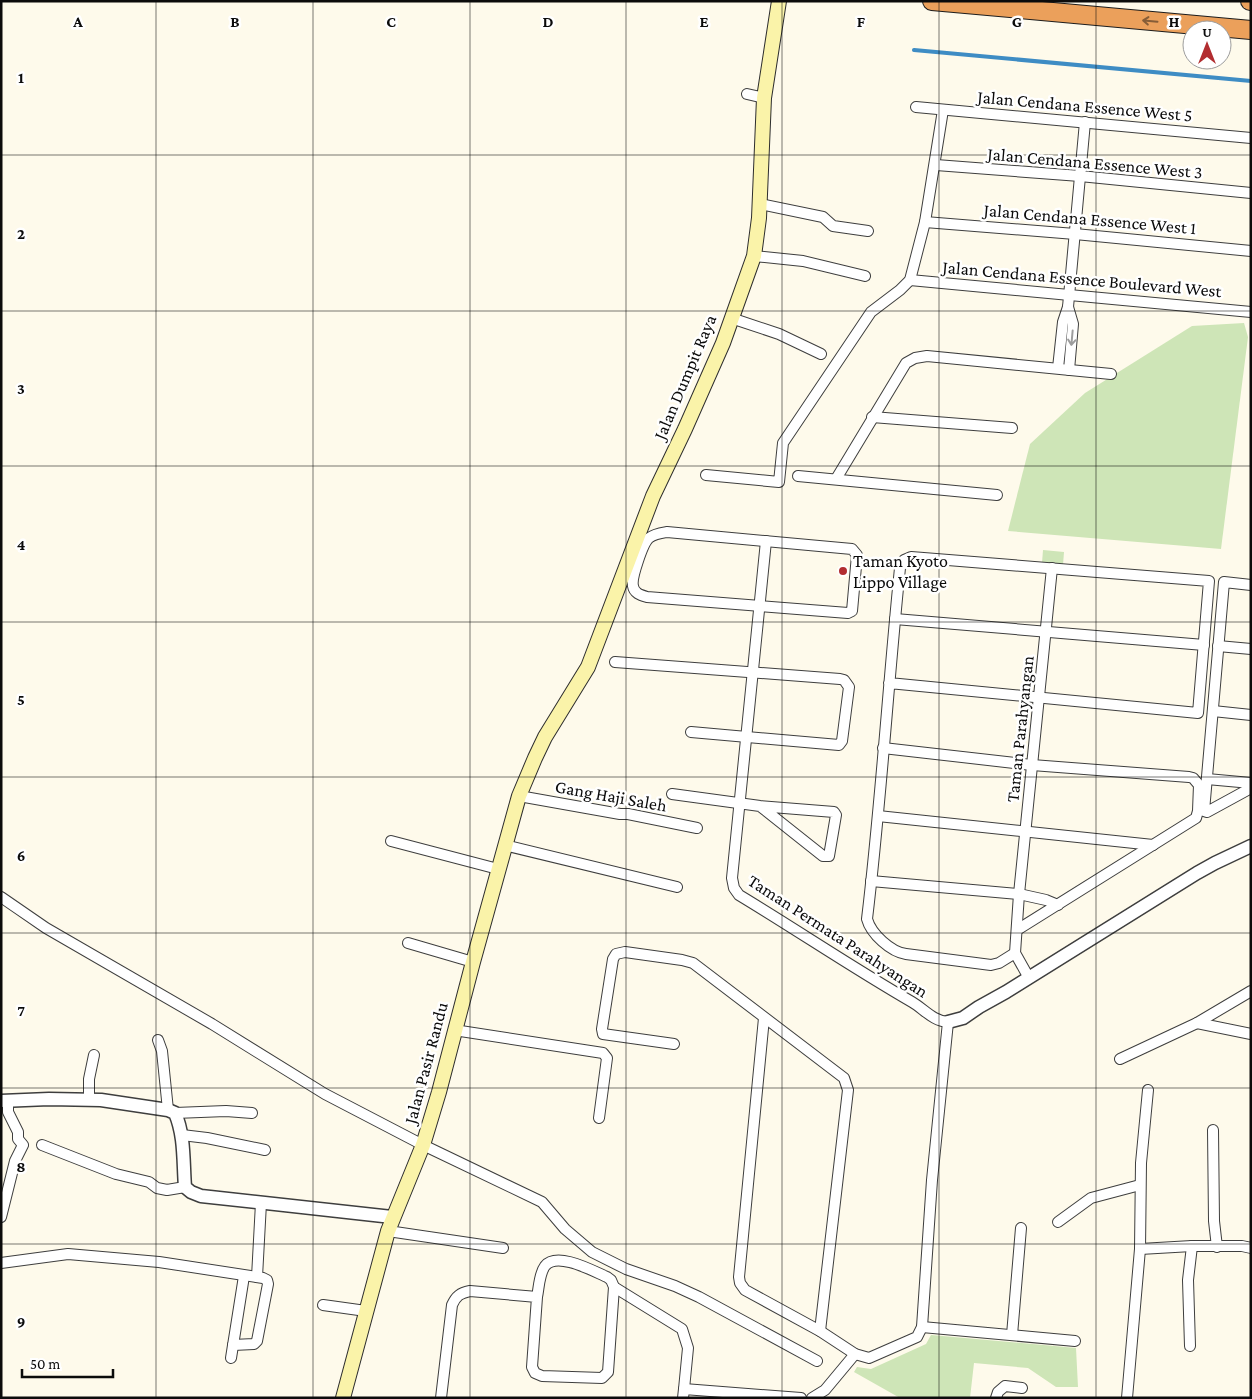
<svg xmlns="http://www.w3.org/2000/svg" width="1252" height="1399" viewBox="0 0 1252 1399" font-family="'Crimson Pro',serif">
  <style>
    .green { fill: #cee5b7 }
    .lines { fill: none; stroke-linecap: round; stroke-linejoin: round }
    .stream { stroke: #3e8cc4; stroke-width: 4 }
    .minor-casing { stroke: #3e3e3e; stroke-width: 12 }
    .tertiary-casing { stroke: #3e3e3e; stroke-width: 15 }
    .secondary-casing { stroke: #2d2d2d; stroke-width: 16 }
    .motorway-casing { stroke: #1c1c1c; stroke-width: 20 }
    .minor { stroke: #fff; stroke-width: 10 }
    .tertiary { stroke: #fff; stroke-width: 12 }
    .secondary { stroke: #faf3a9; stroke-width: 14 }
    .motorway { stroke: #eba05b; stroke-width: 18 }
    .oneway { stroke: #865d37 }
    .oneway2 { stroke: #9d9d9d }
    .grid { fill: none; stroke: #0b0b0b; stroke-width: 1; stroke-opacity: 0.55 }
    .poi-dot { fill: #b22d30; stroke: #fff; stroke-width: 2 }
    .labels { text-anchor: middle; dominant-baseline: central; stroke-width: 5; stroke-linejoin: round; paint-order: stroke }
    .street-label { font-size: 18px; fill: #0b0b0b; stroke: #fff }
    .poi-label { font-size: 18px; fill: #0b0b0b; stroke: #fff; text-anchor: start }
    .grid-label { font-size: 16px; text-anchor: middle; font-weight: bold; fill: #0b0b0b; stroke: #fff; stroke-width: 5; stroke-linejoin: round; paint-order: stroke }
  </style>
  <rect width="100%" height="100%" fill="#fefaeb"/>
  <g class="green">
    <polygon points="1244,323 1248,337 1221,549 1008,531 1030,444 1085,393 1192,326"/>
    <polygon points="1043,550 1064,552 1063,565 1042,563"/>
    <polygon points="931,1335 1076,1348 1078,1387 1056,1387 1028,1368 974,1363 970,1398 900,1398 854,1372 857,1367 871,1369 926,1344"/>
  </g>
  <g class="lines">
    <polyline class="stream" points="914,50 1251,81"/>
    <defs>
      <g id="minor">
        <polyline points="747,94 764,98"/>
        <polyline points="916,107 1251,138"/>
        <polyline points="936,165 1080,176 1251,193"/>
        <polyline points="760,204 823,217 833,226 868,231"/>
        <polyline points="925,222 1075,234 1251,251"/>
        <polyline points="754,256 803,261 865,276"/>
        <polyline points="910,280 1251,312"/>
        <polyline points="1068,307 1073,324 1069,370"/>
        <polyline points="731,318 779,334 821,354"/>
        <polyline points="1058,368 1063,322 1068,307 1085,122"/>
        <polyline points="872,417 1012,428"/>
        <polyline points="706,475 779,482 783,443 871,312 900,290 910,280 925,222 943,110"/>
        <polyline points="798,476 997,495"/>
        <polyline points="836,479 906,363 915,358 927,356 1111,374"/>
        <path d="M 667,532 L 852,549 L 857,555 L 852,611 L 848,613 L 647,597 C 640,595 634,593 633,586 C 631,578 643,543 649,538 C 654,534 661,533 667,532 Z"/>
        <polyline points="1251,585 1224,582 1204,811 1207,812 1251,788"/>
        <polyline points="895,619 1204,645"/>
        <polyline points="1218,646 1251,649"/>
        <polyline points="615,662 840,679 844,680 849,687 842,741 839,745 691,732"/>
        <path d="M 889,683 L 1198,713 L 1209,581 L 911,557 L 904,560 L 900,568 C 888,685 881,803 867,919 C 871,934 891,952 906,954 L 991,965 L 999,963 L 1015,953"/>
        <polyline points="1213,711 1251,715"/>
        <polyline points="883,748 1032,765 1189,777 1193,778 1199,785 1198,811 1196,818 1017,930"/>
        <polyline points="1207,779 1251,783"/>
        <polyline points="672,794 760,806 834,812 836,815 829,856 823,856 760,806"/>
        <polyline points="519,796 620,814 628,814 697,828"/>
        <polyline points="878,816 1153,845"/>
        <polyline points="391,841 498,869"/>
        <polyline points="504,845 677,887"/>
        <polyline points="871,881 1019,894 1046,900 1058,905"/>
        <polyline points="1,897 46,928 212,1024 325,1094 423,1145 542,1202 565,1229 592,1252 626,1269 675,1286 699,1297 817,1361"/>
        <polyline points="408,943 473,962"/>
        <polyline points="1029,978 1015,953 1019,894 1052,568"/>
        <path d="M 764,1018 L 739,1277 L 740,1283 L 745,1290 L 820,1331 L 855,1354 L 869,1358 L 917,1337 L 922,1327 L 932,1180 L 948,1022 C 933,1021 924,1009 912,1002 C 853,968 797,930 739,895 L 734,888 L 732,878 L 766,541"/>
        <polyline points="1197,1023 1251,1034"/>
        <polyline points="454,1030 603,1053 607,1058 599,1118"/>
        <polyline points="158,1040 162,1051 168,1110"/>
        <polyline points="674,1044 603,1034 602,1029 613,959 616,954 625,952 682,960 693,963 844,1078 848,1090 820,1331"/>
        <polyline points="1120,1059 1197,1023 1251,991"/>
        <polyline points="89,1100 89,1079 94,1055"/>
        <polyline points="175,1113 226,1111 252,1113"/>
        <polyline points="1213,1130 1214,1221 1217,1247"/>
        <polyline points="182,1135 207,1138 265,1150"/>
        <polyline points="42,1145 116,1174 149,1182 157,1188 167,1190 185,1187"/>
        <polyline points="1,1217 15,1161 23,1145 18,1139 18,1132 8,1112 8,1100"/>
        <polyline points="1058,1222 1091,1198 1140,1185"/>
        <polyline points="388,1231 503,1248"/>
        <polyline points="1140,1249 1192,1246 1242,1246 1251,1248"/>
        <polyline points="1,1263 68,1254 159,1262 263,1278 267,1280 268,1284 257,1341 254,1344 233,1345"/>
        <polyline points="257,1277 261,1203"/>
        <polyline points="614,1287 682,1329 688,1348 684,1389"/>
        <polyline points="323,1305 366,1311"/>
        <polyline points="922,1327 1075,1341"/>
        <polyline points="1012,1335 1021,1228"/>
        <polyline points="1190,1346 1188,1280 1192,1246"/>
        <polyline points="231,1358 244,1276"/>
        <path d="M 441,1398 L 452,1305 C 456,1296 460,1293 470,1291 L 537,1297 L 532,1367 L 535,1373 L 542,1376 L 602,1378 L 608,1372 L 614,1287 L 611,1280 L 607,1277 C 593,1271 557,1251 545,1266 C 539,1274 539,1288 537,1297"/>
        <polyline points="683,1398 684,1389 801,1398"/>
        <polyline points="812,1398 825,1390 855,1354"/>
        <polyline points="996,1398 998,1392 1005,1386 1022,1388"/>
        <polyline points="1127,1398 1140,1249 1141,1163 1148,1090"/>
      </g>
      <g id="tertiary">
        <polyline points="948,1022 963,1018 979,1007 1006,992 1197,873 1215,863 1251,846"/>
        <path d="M 1,1101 L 49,1099 L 101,1100 L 168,1110 L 175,1113 C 185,1136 183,1162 185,1187 L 191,1192 L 201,1196 L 392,1217"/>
      </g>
      <polyline id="secondary" points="343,1398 388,1231 423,1145 439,1092 473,962 519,796 535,758 545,737 588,667 653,496 685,429 723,343 754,256 759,218 764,98 779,1"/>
      <g id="motorway">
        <polyline points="932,1 1251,30"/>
        <polyline points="1250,1 1251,1"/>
      </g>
    </defs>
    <use href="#minor" class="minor-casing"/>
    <use href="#tertiary" class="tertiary-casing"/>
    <use href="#secondary" class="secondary-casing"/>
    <use href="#motorway" class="motorway-casing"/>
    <use href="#minor" class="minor"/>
    <use href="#tertiary" class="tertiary"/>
    <use href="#secondary" class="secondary"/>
    <use href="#motorway" class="motorway"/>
  </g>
  <defs><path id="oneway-shaft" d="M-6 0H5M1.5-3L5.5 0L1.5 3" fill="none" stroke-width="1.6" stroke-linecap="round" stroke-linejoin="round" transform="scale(1.25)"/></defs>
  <use class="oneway" href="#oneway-shaft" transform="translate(1150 21) rotate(-175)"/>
  <use class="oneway2" href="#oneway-shaft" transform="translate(1072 338) rotate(95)"/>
  <path class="grid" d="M 156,1 L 156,1398M 313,1 L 313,1398M 470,1 L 470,1398M 626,1 L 626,1398M 782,1 L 782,1398M 939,1 L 939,1398M 1096,1 L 1096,1398M 1,155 L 1251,155M 1,311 L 1251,311M 1,466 L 1251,466M 1,622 L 1251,622M 1,777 L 1251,777M 1,933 L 1251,933M 1,1088 L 1251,1088M 1,1244 L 1251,1244"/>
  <circle class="poi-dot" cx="843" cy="571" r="5"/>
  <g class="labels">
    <g class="street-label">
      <text transform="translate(1085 106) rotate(5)">Jalan Cendana Essence West 5</text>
      <text transform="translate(1095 163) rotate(5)">Jalan Cendana Essence West 3</text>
      <text transform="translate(1090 219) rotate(5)">Jalan Cendana Essence West 1</text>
      <text transform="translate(1082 279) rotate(5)">Jalan Cendana Essence Boulevard West</text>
      <text transform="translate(685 377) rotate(-67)">Jalan Dumpit Raya</text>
      <text transform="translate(1020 729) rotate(-84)">Taman Parahyangan</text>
      <text transform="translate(611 796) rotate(10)">Gang Haji Saleh</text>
      <text transform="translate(838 936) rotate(33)">Taman Permata Parahyangan</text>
      <text transform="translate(426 1063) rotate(-75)">Jalan Pasir Randu</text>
    </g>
    <g class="poi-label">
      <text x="853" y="561">Taman Kyoto<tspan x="853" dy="21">Lippo Village</tspan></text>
    </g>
  </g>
  <g class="grid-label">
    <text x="78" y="27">A</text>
    <text x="235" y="27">B</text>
    <text x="391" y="27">C</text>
    <text x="548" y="27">D</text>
    <text x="704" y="27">E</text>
    <text x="861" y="27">F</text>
    <text x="1017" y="27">G</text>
    <text x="1174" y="27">H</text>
    <text x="21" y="83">1</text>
    <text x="21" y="239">2</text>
    <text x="21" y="394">3</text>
    <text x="21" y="550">4</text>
    <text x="21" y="705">5</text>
    <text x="21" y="861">6</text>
    <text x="21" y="1016">7</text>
    <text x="21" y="1172">8</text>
    <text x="21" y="1327">9</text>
  </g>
  <rect width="1252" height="1399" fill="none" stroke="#0b0b0b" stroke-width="5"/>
  <g transform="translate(1207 45)"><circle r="24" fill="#ffffff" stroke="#9d9d9d"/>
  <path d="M0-4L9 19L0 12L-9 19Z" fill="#b22d30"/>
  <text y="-8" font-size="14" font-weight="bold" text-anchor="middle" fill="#0b0b0b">U</text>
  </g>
  <path d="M22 1369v8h91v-8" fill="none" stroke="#0b0b0b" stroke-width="2.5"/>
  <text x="30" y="1369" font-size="15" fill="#0b0b0b" stroke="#ffffff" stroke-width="4" paint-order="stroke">50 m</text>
</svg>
